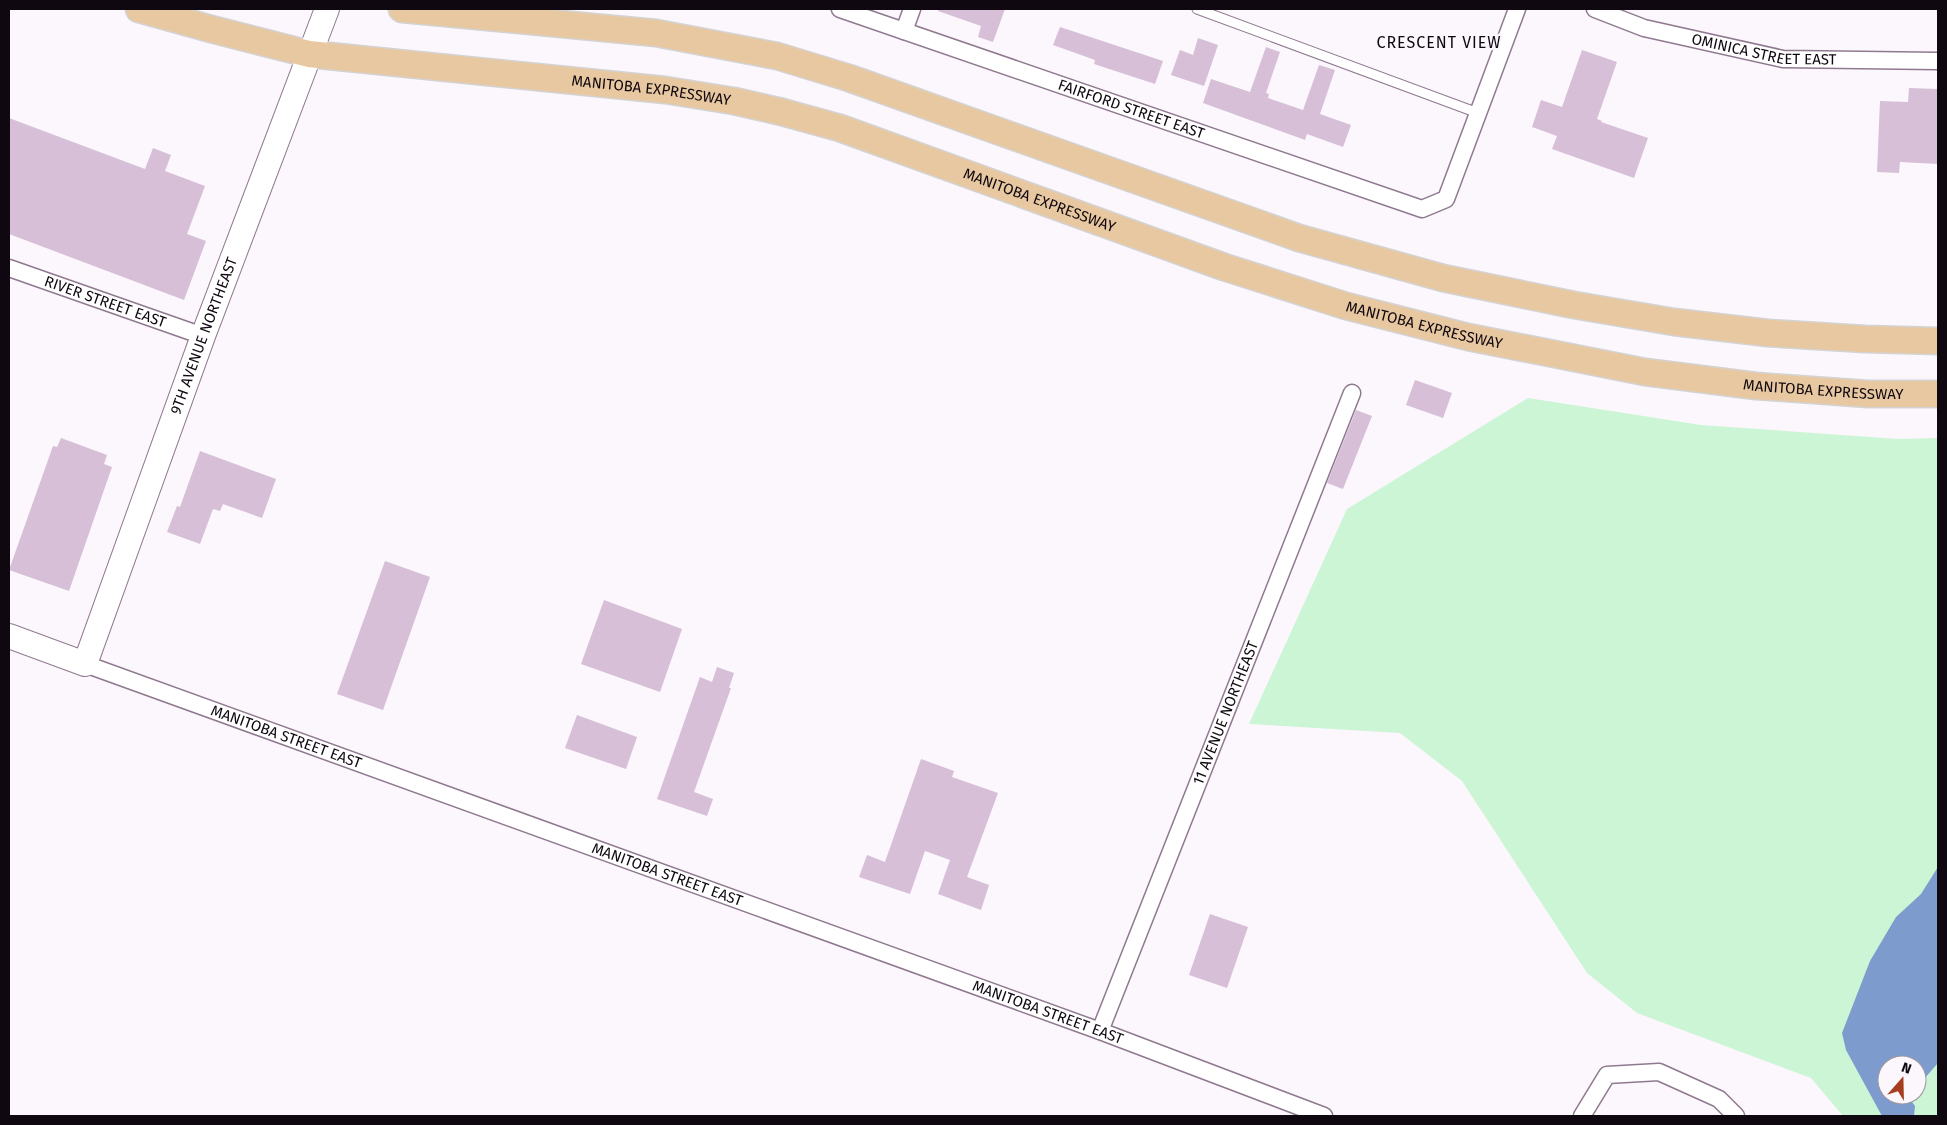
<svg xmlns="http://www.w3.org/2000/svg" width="1947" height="1125" viewBox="0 0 1947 1125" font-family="'Fira Sans',sans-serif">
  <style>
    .green { fill: #cbf5d5; fill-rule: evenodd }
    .water { fill: #7e9bce }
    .building { fill: #d6bfd7 }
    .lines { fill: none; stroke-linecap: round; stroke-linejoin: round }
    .lane-casing { stroke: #8f7990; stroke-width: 11 }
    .street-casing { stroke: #8f7990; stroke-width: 19 }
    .secondary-casing { stroke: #8f7990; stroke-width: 26 }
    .primary-casing { stroke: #d4d3d4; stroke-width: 29 }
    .lane { stroke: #fff; stroke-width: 9 }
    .street { stroke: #fff; stroke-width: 16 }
    .secondary { stroke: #fff; stroke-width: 24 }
    .primary { stroke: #e8c8a0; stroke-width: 26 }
    .labels { text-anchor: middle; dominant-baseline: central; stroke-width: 4.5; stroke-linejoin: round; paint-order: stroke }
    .street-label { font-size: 15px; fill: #100810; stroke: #fcf7fc }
    .neighbourhood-label { font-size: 16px; letter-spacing: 1px; fill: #100810; stroke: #fcf7fc }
  </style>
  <rect width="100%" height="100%" fill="#fcf7fc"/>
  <path class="green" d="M 1528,398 L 1701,425 L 1898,439 L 1938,438 L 1938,1116 L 1843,1116 L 1811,1078 L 1637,1013 L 1587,973 L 1462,781 L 1400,733 L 1249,724 L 1347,509 ZM 1887,1065 L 1917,1065 L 1917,1095 L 1887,1095 Z"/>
  <polygon class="water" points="1938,867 1938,1063 1924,1079 1917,1080 1917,1065 1887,1065 1887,1095 1907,1095 1915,1106 1914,1116 1882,1116 1846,1050 1842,1033 1870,961 1896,917 1921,894"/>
  <g class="building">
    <polygon points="939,9 1005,9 993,42 978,37 981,26 938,11"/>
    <polygon points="1060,27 1163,61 1155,84 1094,64 1095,60 1053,45"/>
    <polygon points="1198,38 1218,45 1204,86 1171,75 1180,50 1193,55"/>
    <polygon points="1266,47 1280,52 1266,93 1269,94 1268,98 1303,110 1319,65 1335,70 1320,114 1351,125 1343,147 1307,134 1305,140 1203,103 1211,79 1250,92"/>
    <polygon points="1582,50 1617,62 1597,119 1602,121 1601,122 1648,138 1634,178 1552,149 1557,136 1532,127 1541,100 1562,107"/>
    <polygon points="1909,88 1938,89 1938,164 1900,162 1899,173 1877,172 1880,101 1908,102"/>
    <polygon points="9,118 145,169 153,148 171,155 165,171 205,186 187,234 206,241 184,300 9,234"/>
    <polygon points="1415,380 1452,393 1443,418 1406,405"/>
    <polygon points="1356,410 1372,416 1343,489 1327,483"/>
    <polygon points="61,438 107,455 104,464 112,467 69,591 9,570 53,446 57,447"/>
    <polygon points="200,451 276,479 262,518 223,504 220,511 213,509 200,544 167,532 177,506 180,507"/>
    <polygon points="385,561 430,577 383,710 337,694"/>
    <polygon points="604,600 682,629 660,692 581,664"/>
    <polygon points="717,667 734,673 729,688 731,688 694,792 713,799 707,816 657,799 700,677 712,682"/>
    <polygon points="577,715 637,737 626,769 565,748"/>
    <polygon points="921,759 954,771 952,777 998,793 967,877 989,885 981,910 938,894 950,860 925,851 910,894 859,877 867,855 885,862"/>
    <polygon points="1210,914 1248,927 1227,988 1189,975"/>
  </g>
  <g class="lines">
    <defs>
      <polyline id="lane" points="1197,9 1478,113"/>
      <g id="street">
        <path id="s1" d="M 840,9 L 1422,209 L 1446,199 L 1517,9"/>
        <path id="s2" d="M 1595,9 L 1644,28 L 1783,59 L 1938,61"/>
        <polyline points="904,31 912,9"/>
        <path id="s3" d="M 9,268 L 203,336"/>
        <path id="s4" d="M 85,664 L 1100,1031 L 1324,1116"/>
        <path id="s5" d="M 1100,1031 L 1352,393"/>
        <polyline points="1582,1116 1607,1075 1659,1072 1719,1099 1736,1116"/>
      </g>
      <g id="secondary">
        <path id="s6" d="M 9,636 L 85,664 L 203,336 L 327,9"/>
      </g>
      <g id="primary">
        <path id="s7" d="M 139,9 L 211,29 L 309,54 L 665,90 L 734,101 L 782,112 L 840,128 L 1224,267 L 1346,306 L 1468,337 L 1645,372 L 1756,386 L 1868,394 L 1938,394"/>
        <polyline points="402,9 656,33 777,56 849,78 1299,238 1443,278 1574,305 1674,322 1768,333 1865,339 1938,341"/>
      </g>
    </defs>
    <use href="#lane" class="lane-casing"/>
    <use href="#street" class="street-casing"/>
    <use href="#secondary" class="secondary-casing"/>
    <use href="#primary" class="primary-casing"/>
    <use href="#lane" class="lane"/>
    <use href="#street" class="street"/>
    <use href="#secondary" class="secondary"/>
    <use href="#primary" class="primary"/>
  </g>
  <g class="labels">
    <g class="street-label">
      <text stroke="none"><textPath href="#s2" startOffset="175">OMINICA STREET EAST</textPath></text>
      <text stroke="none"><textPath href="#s7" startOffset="520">MANITOBA EXPRESSWAY</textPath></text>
      <text stroke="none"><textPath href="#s1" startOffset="308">FAIRFORD STREET EAST</textPath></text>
      <text stroke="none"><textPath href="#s7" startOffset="925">MANITOBA EXPRESSWAY</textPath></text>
      <text stroke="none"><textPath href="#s3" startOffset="102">RIVER STREET EAST</textPath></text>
      <text stroke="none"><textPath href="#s7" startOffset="1330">MANITOBA EXPRESSWAY</textPath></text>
      <text stroke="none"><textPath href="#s6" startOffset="430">9TH AVENUE NORTHEAST</textPath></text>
      <text stroke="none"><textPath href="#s7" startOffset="1735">MANITOBA EXPRESSWAY</textPath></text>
      <text stroke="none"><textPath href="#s5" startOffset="342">11 AVENUE NORTHEAST</textPath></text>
      <text stroke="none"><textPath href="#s4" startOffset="214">MANITOBA STREET EAST</textPath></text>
      <text stroke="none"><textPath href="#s4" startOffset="619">MANITOBA STREET EAST</textPath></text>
      <text stroke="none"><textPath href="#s4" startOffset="1024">MANITOBA STREET EAST</textPath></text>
    </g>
    <g class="neighbourhood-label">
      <text x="1439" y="42">CRESCENT VIEW</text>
    </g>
  </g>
  <rect width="1947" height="1125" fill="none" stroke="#100810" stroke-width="20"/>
  <g transform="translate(1902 1080) rotate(20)"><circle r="24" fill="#fcf7fc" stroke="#9e979e"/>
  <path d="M0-4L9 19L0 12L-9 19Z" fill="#a53d1e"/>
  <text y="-8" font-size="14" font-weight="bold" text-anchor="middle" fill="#100810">N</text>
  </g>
</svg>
